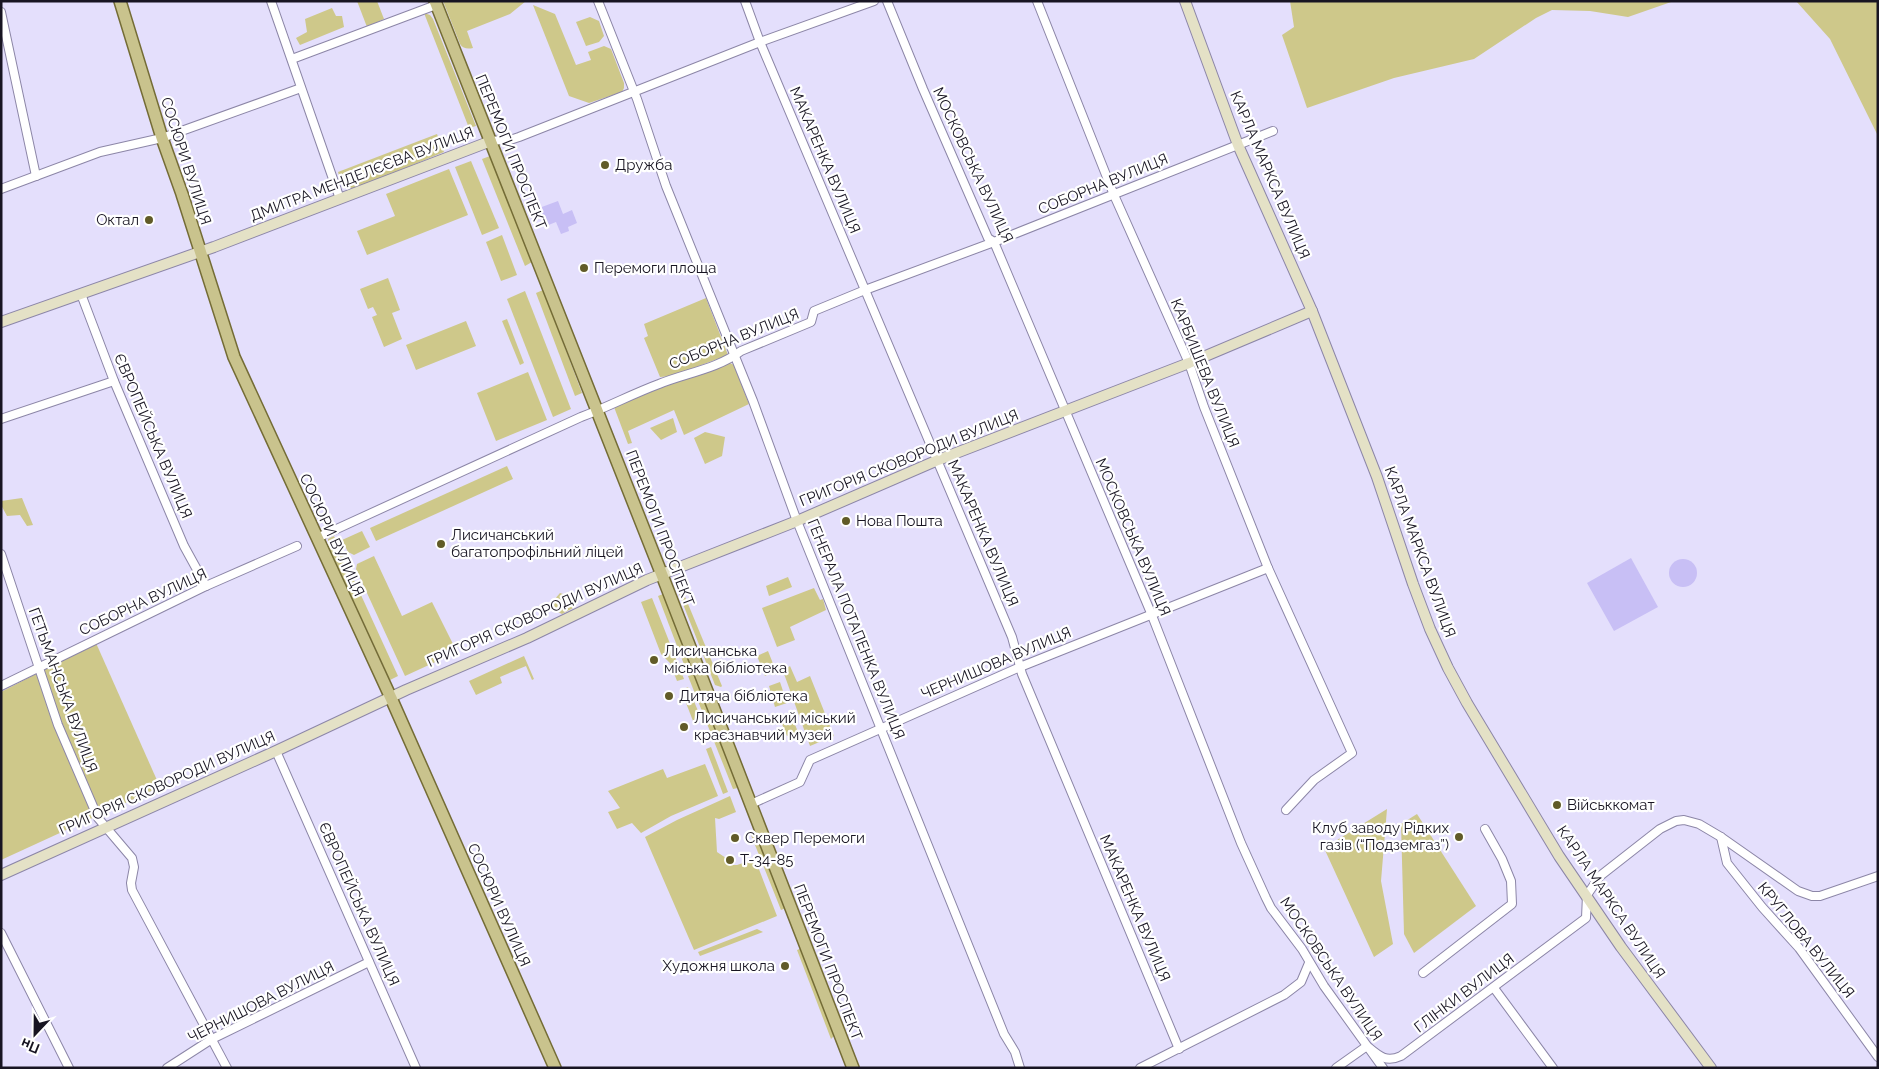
<svg xmlns="http://www.w3.org/2000/svg" width="1879" height="1069" viewBox="0 0 1879 1069" font-family="Raleway,sans-serif">
  <style>
    .green { fill: #cec88a }
    .water { fill: #c8bff5 }
    .lines { fill: none; stroke-linecap: round; stroke-linejoin: round }
    .street-casing { stroke: #8c86a7; stroke-width: 10 }
    .secondary-casing { stroke: #8c86a7; stroke-width: 12 }
    .primary-casing { stroke: #746c36; stroke-width: 14 }
    .street { stroke: #fff; stroke-width: 8 }
    .secondary { stroke: #e4e1c6; stroke-width: 10 }
    .primary { stroke: #c9c38d; stroke-width: 11 }
    .poi-dot { fill: #615b28; stroke: #fff; stroke-width: 2 }
    .labels { text-anchor: middle; dominant-baseline: central; stroke-width: 4.5; stroke-linejoin: round; paint-order: stroke }
    .street-label { font-size: 15px; fill: #181522; stroke: #fff }
    .poi-label { font-size: 15px; fill: #181522; stroke: #fff; text-anchor: start }
  </style>
  <rect width="100%" height="100%" fill="#e4dffc"/>
  <g class="green">
    <polygon points="357,1 377,1 384,19 367,27"/>
    <path d="M 443,1 L 526,1 L 510,14 L 467,31 L 473,48 C 468,49 463,49 460,44 Z"/>
    <polygon points="1290,1 1674,1 1628,17 1590,11 1552,10 1536,18 1474,59 1394,78 1307,108 1282,35 1294,27"/>
    <polygon points="1796,1 1878,1 1878,136 1830,39"/>
    <polygon points="533,5 555,14 576,65 591,60 588,52 604,46 611,49 624,83 624,88 622,92 589,103 569,96"/>
    <polygon points="332,8 336,16 342,16 344,27 300,45 296,38 307,32 305,19"/>
    <polygon points="424,13 430,15 433,19 476,126 469,128"/>
    <polygon points="590,17 599,21 604,36 599,42 586,46 576,22"/>
    <path d="M 437,134 L 444,152 L 357,188 C 345,190 341,182 338,172 Z"/>
    <polygon points="490,156 532,262 525,266 482,159"/>
    <polygon points="471,161 499,228 482,235 455,167"/>
    <polygon points="449,169 468,215 367,255 357,231 395,216 386,194"/>
    <polygon points="502,235 517,275 501,281 486,242"/>
    <polygon points="388,278 400,310 392,313 402,339 384,347 372,317 377,315 373,307 368,309 360,289"/>
    <polygon points="543,290 582,393 575,396 536,293"/>
    <polygon points="525,291 571,409 553,417 507,299"/>
    <polygon points="706,298 728,355 672,376 660,377 644,338 648,336 644,324"/>
    <polygon points="507,319 524,363 520,365 502,321"/>
    <polygon points="466,321 476,346 416,370 406,345"/>
    <polygon points="728,362 734,365 749,404 684,435 674,410 628,431 632,443 628,444 614,407 662,386"/>
    <polygon points="528,372 547,420 496,441 477,393"/>
    <polygon points="673,418 677,432 661,440 650,428"/>
    <polygon points="705,432 725,437 722,456 705,464 694,438"/>
    <polygon points="507,466 513,479 376,541 370,528"/>
    <polygon points="22,498 33,525 27,526 20,515 7,516 1,505 1,501"/>
    <polygon points="362,531 370,547 354,555 348,552 342,540"/>
    <polygon points="334,536 398,676 390,680 328,545 328,539"/>
    <polygon points="374,556 402,616 432,602 457,652 405,676 356,569 357,564"/>
    <polygon points="788,577 792,587 769,596 766,586"/>
    <polygon points="681,587 722,686 721,687 715,685 677,589"/>
    <polygon points="814,588 820,600 823,599 826,610 790,627 795,640 777,647 762,608"/>
    <polygon points="560,593 575,598 577,602 575,607 562,614 554,610 554,600"/>
    <polygon points="663,594 690,665 685,667 658,596"/>
    <polygon points="652,598 684,679 677,681 670,663 661,654 641,602"/>
    <polygon points="96,643 160,787 1,860 1,692"/>
    <polygon points="768,651 776,671 765,676 757,656"/>
    <polygon points="524,656 534,679 532,680 526,666 500,677 502,683 476,695 469,681"/>
    <polygon points="790,666 797,682 810,676 834,736 810,746 783,671"/>
    <polygon points="694,674 738,788 733,789 688,676"/>
    <polygon points="780,682 787,703 775,707 769,686"/>
    <polygon points="688,687 701,718 693,721 681,690"/>
    <polygon points="790,712 798,732 787,736 779,717"/>
    <polygon points="711,747 728,792 723,794 706,749"/>
    <polygon points="705,764 718,796 671,816 641,833 632,823 617,829 608,812 620,808 608,791 663,769 667,778"/>
    <polygon points="730,796 736,812 719,819 715,818 717,852 726,858 728,865 737,865 755,859 777,916 694,950 645,837 677,820"/>
    <polygon points="1387,809 1381,881 1393,944 1374,957 1324,848"/>
    <polygon points="1417,814 1476,906 1414,953 1404,934 1401,824"/>
    <polygon points="756,833 786,908 781,910 751,835"/>
    <polygon points="757,929 763,932 700,956 698,952"/>
    <polygon points="802,948 835,1035 831,1039 797,950"/>
  </g>
  <g class="water">
    <polygon points="558,201 563,214 572,210 577,223 568,227 569,231 561,234 556,222 546,226 539,208"/>
    <polygon points="1631,558 1658,607 1614,631 1587,583"/>
    <circle cx="1683" cy="573" r="14"/>
  </g>
  <g class="lines">
    <defs>
      <g id="street">
        <polyline points="271,1 340,199"/>
        <polyline points="598,1 637,99 666,186 753,401 797,521 1004,1034 1015,1052 1020,1068"/>
        <polyline points="745,1 760,42 1012,637 1022,674 1179,1049"/>
        <polyline points="887,1 923,89 988,238 994,242 1151,613 1241,843 1266,898 1271,908 1302,949 1324,986 1383,1068"/>
        <polyline points="1037,1 1114,195 1189,363 1204,407 1268,568 1352,753 1314,780 1286,810"/>
        <polyline points="1,12 36,176"/>
        <polyline points="292,59 436,5"/>
        <polyline points="491,141 513,139 519,137 760,42 874,1"/>
        <polyline points="1,189 100,152 162,138 301,88"/>
        <polyline points="81,294 114,381 184,546 206,586"/>
        <polyline points="1,419 114,381"/>
        <path d="M 317,538 L 581,417 C 608,407 632,394 659,384 C 686,373 717,369 741,351 L 811,322 L 814,311 L 865,290 L 994,242 L 1273,131"/>
        <polyline points="1,554 58,725 98,818 132,858 134,867 131,883 132,890 227,1068"/>
        <polyline points="1,686 206,586 297,546"/>
        <polyline points="276,751 416,1068"/>
        <polyline points="751,804 800,782 810,760 1020,667 1268,568"/>
        <polyline points="1721,837 1727,863 1762,907 1799,948 1878,1057"/>
        <polyline points="1,933 69,1068"/>
        <polyline points="1423,973 1512,904 1511,881 1502,859 1485,829"/>
        <polyline points="1494,988 1553,1068"/>
        <polyline points="167,1068 212,1039 369,962"/>
        <polyline points="1140,1068 1284,995 1301,982 1309,963"/>
        <path d="M 1336,1068 L 1367,1046 C 1379,1056 1386,1063 1401,1056 L 1586,918 L 1587,895 L 1600,876 L 1660,829 L 1676,821 L 1684,820 L 1699,824 L 1721,837 L 1798,891 L 1812,896 L 1820,896 L 1878,876"/>
      </g>
      <g id="secondary">
        <polyline points="1185,1 1238,145 1312,311 1377,477 1413,584 1430,629 1448,668 1467,703 1559,856 1621,947 1711,1068"/>
        <polyline points="1,322 214,247 491,141"/>
        <polyline points="1,875 276,751 406,690 527,638 647,580 797,521 938,460 1189,363 1312,311"/>
      </g>
      <g id="primary">
        <polyline points="120,1 162,138 182,194 234,357 391,698 555,1068"/>
        <polyline points="435,1 662,575 853,1068"/>
      </g>
    </defs>
    <use href="#street" class="street-casing"/>
    <use href="#secondary" class="secondary-casing"/>
    <use href="#primary" class="primary-casing"/>
    <use href="#street" class="street"/>
    <use href="#secondary" class="secondary"/>
    <use href="#primary" class="primary"/>
  </g>
  <g class="poi-dot">
    <circle cx="605" cy="165" r="5"/>
    <circle cx="149" cy="220" r="5"/>
    <circle cx="584" cy="268" r="5"/>
    <circle cx="846" cy="521" r="5"/>
    <circle cx="441" cy="544" r="5"/>
    <circle cx="654" cy="660" r="5"/>
    <circle cx="669" cy="696" r="5"/>
    <circle cx="684" cy="727" r="5"/>
    <circle cx="1557" cy="805" r="5"/>
    <circle cx="1459" cy="837" r="5"/>
    <circle cx="735" cy="838" r="5"/>
    <circle cx="730" cy="860" r="5"/>
    <circle cx="785" cy="966" r="5"/>
  </g>
  <g class="labels">
    <g class="street-label">
      <text transform="translate(511 152) rotate(68)">ПЕРЕМОГИ ПРОСПЕКТ</text>
      <text transform="translate(825 160) rotate(67)">МАКАРЕНКА ВУЛИЦЯ</text>
      <text transform="translate(186 161) rotate(72)">СОСЮРИ ВУЛИЦЯ</text>
      <text transform="translate(973 165) rotate(65)">МОСКОВСЬКА ВУЛИЦЯ</text>
      <text transform="translate(362 174) rotate(-21)">ДМИТРА МЕНДЕЛЄЄВА ВУЛИЦЯ</text>
      <text transform="translate(1270 175) rotate(67)">КАРЛА МАРКСА ВУЛИЦЯ</text>
      <text transform="translate(1103 184) rotate(-22)">СОБОРНА ВУЛИЦЯ</text>
      <text transform="translate(734 339) rotate(-22)">СОБОРНА ВУЛИЦЯ</text>
      <text transform="translate(1205 373) rotate(68)">КАРБИШЕВА ВУЛИЦЯ</text>
      <text transform="translate(153 436) rotate(67)">ЄВРОПЕЙСЬКА ВУЛИЦЯ</text>
      <text transform="translate(909 458) rotate(-22)">ГРИГОРІЯ СКОВОРОДИ ВУЛИЦЯ</text>
      <text transform="translate(660 528) rotate(69)">ПЕРЕМОГИ ПРОСПЕКТ</text>
      <text transform="translate(983 533) rotate(67)">МАКАРЕНКА ВУЛИЦЯ</text>
      <text transform="translate(332 535) rotate(65)">СОСЮРИ ВУЛИЦЯ</text>
      <text transform="translate(1133 537) rotate(67)">МОСКОВСЬКА ВУЛИЦЯ</text>
      <text transform="translate(1420 552) rotate(70)">КАРЛА МАРКСА ВУЛИЦЯ</text>
      <text transform="translate(143 602) rotate(-25)">СОБОРНА ВУЛИЦЯ</text>
      <text transform="translate(535 615) rotate(-24)">ГРИГОРІЯ СКОВОРОДИ ВУЛИЦЯ</text>
      <text transform="translate(856 629) rotate(68)">ГЕНЕРАЛА ПОТАПЕНКА ВУЛИЦЯ</text>
      <text transform="translate(996 663) rotate(-23)">ЧЕРНИШОВА ВУЛИЦЯ</text>
      <text transform="translate(63 690) rotate(70)">ГЕТЬМАНСЬКА ВУЛИЦЯ</text>
      <text transform="translate(167 783) rotate(-24)">ГРИГОРІЯ СКОВОРОДИ ВУЛИЦЯ</text>
      <text transform="translate(1611 902) rotate(56)">КАРЛА МАРКСА ВУЛИЦЯ</text>
      <text transform="translate(359 904) rotate(66)">ЄВРОПЕЙСЬКА ВУЛИЦЯ</text>
      <text transform="translate(499 905) rotate(66)">СОСЮРИ ВУЛИЦЯ</text>
      <text transform="translate(1135 908) rotate(67)">МАКАРЕНКА ВУЛИЦЯ</text>
      <text transform="translate(1806 940) rotate(51)">КРУГЛОВА ВУЛИЦЯ</text>
      <text transform="translate(828 962) rotate(69)">ПЕРЕМОГИ ПРОСПЕКТ</text>
      <text transform="translate(1331 969) rotate(56)">МОСКОВСЬКА ВУЛИЦЯ</text>
      <text transform="translate(1464 993) rotate(-37)">ГЛІНКИ ВУЛИЦЯ</text>
      <text transform="translate(261 1002) rotate(-27)">ЧЕРНИШОВА ВУЛИЦЯ</text>
    </g>
    <g class="poi-label">
      <text x="615" y="165">Дружба</text>
      <text x="139" y="220" text-anchor="end">Октал</text>
      <text x="594" y="268">Перемоги площа</text>
      <text x="856" y="521">Нова Пошта</text>
      <text x="451" y="535">Лисичанський<tspan x="451" dy="17">багатопрофільний ліцей</tspan></text>
      <text x="664" y="651">Лисичанська<tspan x="664" dy="17">мiська бiблiотека</tspan></text>
      <text x="679" y="696">Дитяча бiблiотека</text>
      <text x="694" y="718">Лисичанський міський<tspan x="694" dy="17">краєзнавчий музей</tspan></text>
      <text x="1567" y="805">Військкомат</text>
      <text x="1449" y="828" text-anchor="end">Клуб заводу Рідких<tspan x="1449" dy="17">газів (“Подземгаз”)</tspan></text>
      <text x="745" y="838">Сквер Перемоги</text>
      <text x="740" y="860">Т-34-85</text>
      <text x="775" y="966" text-anchor="end">Художня школа</text>
    </g>
  </g>
  <rect width="1879" height="1069" fill="none" stroke="#181522" stroke-width="5"/>
  <g transform="translate(35 1034) rotate(202)" stroke="#ffffff" stroke-width="4" paint-order="stroke">
  <path d="M0-4L9 19L0 12L-9 19Z" fill="#181522"/>
  <text y="-8" font-size="14" font-weight="bold" text-anchor="middle" fill="#181522">Пн</text>
  </g>
</svg>
